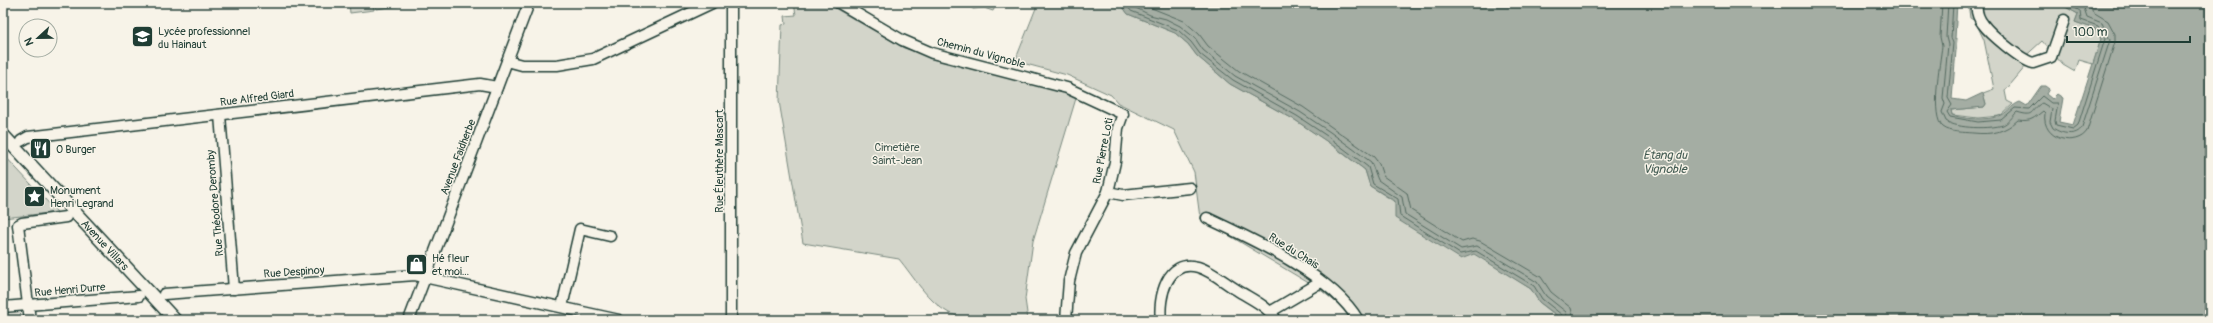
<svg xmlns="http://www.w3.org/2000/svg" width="2213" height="323" viewBox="0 0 2213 323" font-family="Pangolin,sans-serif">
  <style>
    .green { fill: #d3d5ca; stroke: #79897f }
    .water { fill: #a4ada3; stroke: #6f8077 }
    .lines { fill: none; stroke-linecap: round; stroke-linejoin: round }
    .shore { stroke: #546a60; stroke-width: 1 }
    .minor-casing { stroke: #1f3d34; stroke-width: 13 }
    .major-casing { stroke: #1f3d34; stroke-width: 15 }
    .minor { stroke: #f7f3e8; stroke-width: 10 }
    .major { stroke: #f7f3e8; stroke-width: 12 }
    .labels { text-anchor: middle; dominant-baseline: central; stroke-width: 3; stroke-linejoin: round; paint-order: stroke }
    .poi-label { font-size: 11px; fill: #1f3d34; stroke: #f7f3e8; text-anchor: start }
    .street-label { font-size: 11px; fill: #1f3d34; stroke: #f7f3e8 }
    .park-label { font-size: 11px; fill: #435b52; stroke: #f7f3e8 }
    .water-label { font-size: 12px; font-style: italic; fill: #405950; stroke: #f7f3e8 }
  </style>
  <rect width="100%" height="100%" fill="#f7f3e8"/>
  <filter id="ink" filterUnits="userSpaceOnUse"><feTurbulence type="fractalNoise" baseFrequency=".025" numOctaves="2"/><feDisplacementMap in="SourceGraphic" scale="8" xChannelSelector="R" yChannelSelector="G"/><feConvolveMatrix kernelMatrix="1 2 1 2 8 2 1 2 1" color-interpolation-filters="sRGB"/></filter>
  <g filter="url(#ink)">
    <g class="green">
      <polygon points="349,3 373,3 374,10 350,13"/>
      <polygon points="375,3 398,3 398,6 376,9"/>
      <path d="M 794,3 L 826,3 L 904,48 L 970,68 L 1077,95 L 1033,241 L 1025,299 L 1028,320 C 1006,320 968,323 949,313 C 928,302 913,276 899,259 L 803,243 L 779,101 L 782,25 L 786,24 L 785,16 L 796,15 Z"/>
      <polygon points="965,3 997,3 993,11 984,8 973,9"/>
      <polygon points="1038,3 1120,3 1128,14 1175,33 1188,44 1197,56 1230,84 1295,120 1325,140 1365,170 1370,186 1531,289 1539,302 1559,318 1559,320 1358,320 1322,291 1200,218 1194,172 1174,130 1118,103 1111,95 1067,75 1015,61"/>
      <polygon points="1968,3 2062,3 2062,5 2078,14 2075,22 2095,29 2101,39 2093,64 2079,60 2075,72 2063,65 2042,41 2020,61 2026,66 2005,91 2007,101 2013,104 2000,116 1978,118 1952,115 1951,110 1984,107 1986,104 1983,93 1994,89 1984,40 1975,21 1970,18"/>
      <polygon points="3,154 57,212 3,218"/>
    </g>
    <path class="water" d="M 1120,3 L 1957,3 L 1955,39 L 1957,38 L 1952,99 L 1966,101 L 1983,93 L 1986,104 L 1984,107 L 1951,110 L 1952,115 C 1964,119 1987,121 1999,116 C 2007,114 2011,105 2020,102 L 2027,106 L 2041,86 L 2045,86 L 2049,89 L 2046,94 L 2052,99 L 2057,94 L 2063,98 L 2059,122 L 2073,125 L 2101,39 L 2095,29 L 2075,22 L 2078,14 L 2062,5 L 2062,3 L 2210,3 L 2210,320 L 1559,320 L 1559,317 L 1539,302 L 1531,289 L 1474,254 L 1461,259 L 1395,218 L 1395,201 L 1370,186 L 1365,170 L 1335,147 L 1295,120 L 1230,84 L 1197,56 L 1188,44 L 1175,33 L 1128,14 Z"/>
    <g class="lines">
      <g class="shore">
        <polyline points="1125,3 1131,11 1178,30 1191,42 1200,54 1233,80 1297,116 1327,136 1368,167 1373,184 1398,199 1400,216 1460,254 1476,251 1534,286 1542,299 1562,315 1563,320"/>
        <polyline points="1131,3 1134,7 1150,15 1166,19 1180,26 1195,38 1203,50 1235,76 1300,112 1330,132 1371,162 1378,180 1402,197 1405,214 1461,249 1477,246 1537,282 1546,296 1566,312 1568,320"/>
        <polyline points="1139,3 1184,21 1199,34 1208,46 1239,71 1303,107 1374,157 1379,164 1383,176 1407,193 1411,210 1462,242 1472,239 1480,241 1541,277 1551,292 1571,308 1574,320"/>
        <path d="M 1942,3 L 1940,37 L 1942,46 C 1940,63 1930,117 1943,127 C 1951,133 1964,132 1973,133 C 1992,135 2005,132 2018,120 C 2031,122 2034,118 2043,111 L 2045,113 C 2041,141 2077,147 2087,131 L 2115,42 L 2115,34 L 2108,21 L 2093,12 L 2088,3"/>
        <path d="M 1948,3 L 1946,37 L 1948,45 L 1943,98 L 1945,104 L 1942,112 L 1946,121 C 1957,129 1990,129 2003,125 C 2008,123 2013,116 2017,112 C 2036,118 2029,110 2042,103 L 2052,109 L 2050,122 L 2053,128 C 2061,134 2077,137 2082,127 L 2110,40 L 2102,23 L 2087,17 L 2084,8 L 2076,3"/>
        <polyline points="1953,3 1951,38 1953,43 1948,98 1952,105 1947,112 1950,117 1978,122 2001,120 2015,108 2029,109 2042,96 2051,103 2058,103 2055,121 2056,125 2073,129 2078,125 2105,39 2098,26 2081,20 2080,11 2066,3"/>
      </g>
      <defs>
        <g id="minor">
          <polyline points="839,3 902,40 932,53 1067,88 1123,114 1118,128 1115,162 1108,192"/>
          <path d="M 1977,3 C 1976,10 1978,18 1983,24 C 1990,34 2021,60 2033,63 L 2051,57 L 2064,20"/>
          <polyline points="507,61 522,65 557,65 593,59 712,3"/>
          <polyline points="220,115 234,289"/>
          <polyline points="21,141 28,137 480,84 497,87"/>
          <path d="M 1207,218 C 1252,239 1333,276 1358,320"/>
          <polyline points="164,294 415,275 619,320"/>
          <polyline points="3,307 139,296"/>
          <polyline points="562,307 580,229 610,236"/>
          <polyline points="1270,312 1321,282"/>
          <polyline points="30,320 18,225 22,223 66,217"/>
          <polyline points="409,320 529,3"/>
          <polyline points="731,320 731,3"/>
          <polyline points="1066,320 1069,281 1076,253 1108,192 1123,195 1190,188"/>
          <path d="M 1161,320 C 1158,298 1167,258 1198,267 C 1212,271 1225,283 1237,290 C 1251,299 1268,306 1276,320"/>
        </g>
        <g id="major">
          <path id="s1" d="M 3,135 L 175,320"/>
        </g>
      </defs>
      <use href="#minor" class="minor-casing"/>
      <use href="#major" class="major-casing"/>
      <use href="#minor" class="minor"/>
      <use href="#major" class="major"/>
    </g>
  </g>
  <defs>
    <symbol id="school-square" viewBox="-11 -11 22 22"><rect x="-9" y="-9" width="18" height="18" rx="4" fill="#1f3d34" stroke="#f7f3e8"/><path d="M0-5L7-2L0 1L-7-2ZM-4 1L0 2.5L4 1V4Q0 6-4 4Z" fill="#fff"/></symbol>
    <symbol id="restaurant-square" viewBox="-11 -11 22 22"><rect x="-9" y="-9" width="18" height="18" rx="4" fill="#1f3d34" stroke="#f7f3e8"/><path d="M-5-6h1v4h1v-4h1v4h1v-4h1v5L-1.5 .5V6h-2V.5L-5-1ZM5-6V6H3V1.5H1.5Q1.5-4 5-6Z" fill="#fff"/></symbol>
    <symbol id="sight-square" viewBox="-11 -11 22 22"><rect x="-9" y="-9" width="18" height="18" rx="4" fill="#1f3d34" stroke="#f7f3e8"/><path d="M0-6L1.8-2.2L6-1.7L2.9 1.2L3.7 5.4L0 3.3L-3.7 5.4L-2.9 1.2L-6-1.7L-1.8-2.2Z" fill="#fff"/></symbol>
    <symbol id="shop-square" viewBox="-11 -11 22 22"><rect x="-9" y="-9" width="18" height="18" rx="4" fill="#1f3d34" stroke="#f7f3e8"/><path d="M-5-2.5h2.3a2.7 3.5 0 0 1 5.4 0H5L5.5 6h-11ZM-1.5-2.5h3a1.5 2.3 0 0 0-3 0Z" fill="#fff"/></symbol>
  </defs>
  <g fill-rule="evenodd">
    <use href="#school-square" x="130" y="24" width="25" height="25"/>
    <use href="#restaurant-square" x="28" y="136" width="25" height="25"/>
    <use href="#sight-square" x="22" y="184" width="25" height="25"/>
    <use href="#shop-square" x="404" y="252" width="25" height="25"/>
  </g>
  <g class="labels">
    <g class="poi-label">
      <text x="158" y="31">Lycée professionnel<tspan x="158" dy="13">du Hainaut</tspan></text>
      <text x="56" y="149">O Burger</text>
      <text x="50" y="190">Monument<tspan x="50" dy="13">Henri Legrand</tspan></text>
      <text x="432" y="258">Hé fleur<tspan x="432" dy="13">et moi...</tspan></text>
    </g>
    <g class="street-label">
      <text transform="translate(981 53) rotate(15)">Chemin du Vignoble</text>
      <text transform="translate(257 98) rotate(-7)">Rue Alfred Giard</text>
      <text transform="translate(1103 151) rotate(-79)">Rue Pierre Loti</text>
      <text transform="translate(458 157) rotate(-69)">Avenue Faidherbe</text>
      <text transform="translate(719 161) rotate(-90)">Rue Éleuthère Mascart</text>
      <text transform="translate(215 203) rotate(-95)">Rue Théodore Deromby</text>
      <text stroke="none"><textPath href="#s1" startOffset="150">Avenue Villars</textPath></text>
      <text transform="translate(1294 251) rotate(32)">Rue du Chais</text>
      <text transform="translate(294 272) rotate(-4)">Rue Despinoy</text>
      <text transform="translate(70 290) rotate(-5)">Rue Henri Durre</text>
    </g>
    <g class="park-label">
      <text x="897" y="147">Cimetière<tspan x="897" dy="13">Saint-Jean</tspan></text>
    </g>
    <g class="water-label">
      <text x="1665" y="155">Étang du<tspan x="1665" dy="14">Vignoble</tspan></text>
    </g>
  </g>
  <rect width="2213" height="323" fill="none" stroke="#f7f3e8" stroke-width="16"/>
  <rect x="8" y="8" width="2197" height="307" fill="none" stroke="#1f3d34" stroke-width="1.5" filter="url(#ink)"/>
  <g transform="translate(38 38) rotate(248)"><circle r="19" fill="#f7f3e8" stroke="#a1aaa0"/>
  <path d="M0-3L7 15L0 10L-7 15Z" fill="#1f3d34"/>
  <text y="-6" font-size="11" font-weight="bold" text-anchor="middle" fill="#1f3d34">N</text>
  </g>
  <path d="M2067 36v6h123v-6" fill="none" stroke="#1f3d34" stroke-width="2"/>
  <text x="2073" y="36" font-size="12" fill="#1f3d34" stroke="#f7f3e8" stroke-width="3" paint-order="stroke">100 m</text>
</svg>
